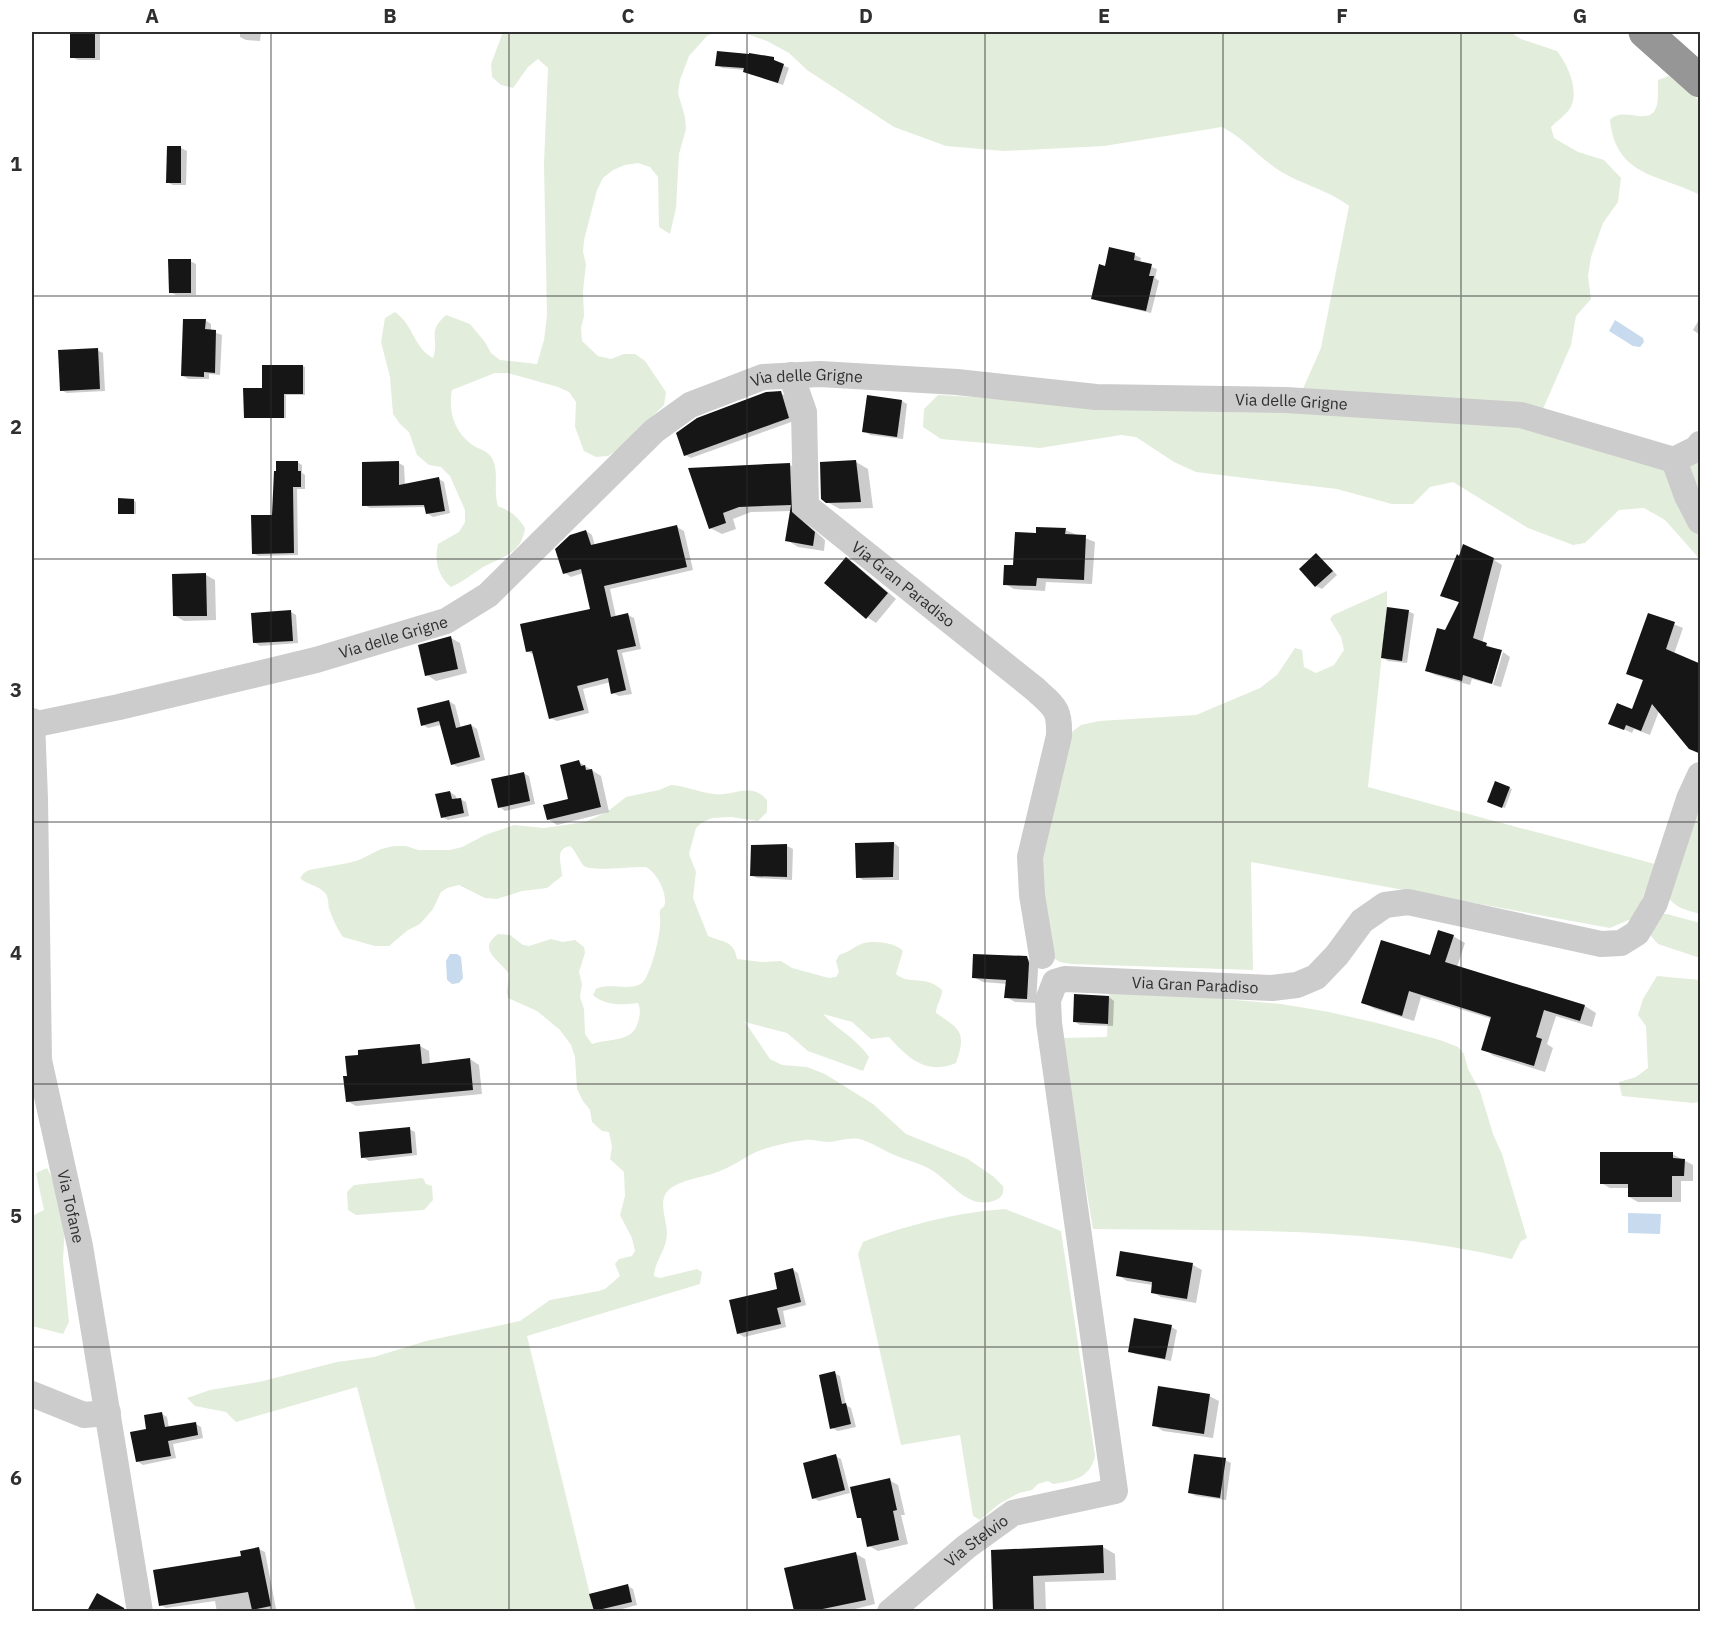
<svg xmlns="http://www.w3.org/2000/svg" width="1732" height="1643" viewBox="0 0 1732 1643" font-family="'IBM Plex Sans',sans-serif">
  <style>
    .green { fill: #e3eddc }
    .water { fill: #c7daee }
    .shadow { fill: #0003 }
    .building { fill: #161616 }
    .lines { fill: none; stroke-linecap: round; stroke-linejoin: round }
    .minor { stroke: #ccc; stroke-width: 26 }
    .highway { stroke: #969696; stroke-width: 33 }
    .grid { fill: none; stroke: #2f2f2f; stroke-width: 1.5; stroke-opacity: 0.55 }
    .labels { text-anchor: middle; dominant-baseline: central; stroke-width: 6; stroke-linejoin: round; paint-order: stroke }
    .street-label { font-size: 16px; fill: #2f2f2f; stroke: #fff }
    .neatline { fill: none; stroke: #2f2f2f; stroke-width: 2 }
    .grid-label { font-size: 20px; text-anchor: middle; font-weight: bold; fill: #2f2f2f }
  </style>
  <rect width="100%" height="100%" fill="#fff"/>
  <g class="green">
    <path d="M 503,32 L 716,32 L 707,36 L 689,56 L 680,80 L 678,93 L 685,117 L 686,129 L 679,154 L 676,208 L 670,234 L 659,227 L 658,177 L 650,167 L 638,163 L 625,165 L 613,170 L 603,178 L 597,190 L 584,240 L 583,252 L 586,264 L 583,291 L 584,316 L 581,328 L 582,341 L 598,356 L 611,359 L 624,354 L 635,354 L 645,361 L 666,392 L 664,405 L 619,449 L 608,456 L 596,457 L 584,451 L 575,427 L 576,402 L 569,392 L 558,387 L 508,373 L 495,373 L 452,390 C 448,411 454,431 471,444 C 479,450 489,450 493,460 C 499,475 493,490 498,506 C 511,511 518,517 525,528 C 522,553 502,557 483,567 C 472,574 463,582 451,587 C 438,576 434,561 438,544 L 459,532 L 465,522 L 465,510 L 450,476 L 441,467 L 429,465 L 417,455 L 409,432 L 400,424 L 393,414 L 390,377 L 381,342 L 385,318 L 395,312 C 415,327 413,347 433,358 C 440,337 426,333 446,315 L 470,324 L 485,342 L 491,353 L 500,360 L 537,364 L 544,340 L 547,315 L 544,164 L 548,68 L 538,59 L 528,67 L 513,88 L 501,85 L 492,77 L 491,64 Z"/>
    <path d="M 741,32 L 1510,32 L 1521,39 L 1557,51 C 1568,65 1581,93 1569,110 C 1564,116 1556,122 1551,127 L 1554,138 L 1578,152 L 1604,160 L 1621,178 L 1618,202 L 1603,223 L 1591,257 L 1588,276 L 1591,299 L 1576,316 L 1571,345 L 1539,418 L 1687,472 L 1700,454 L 1700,565 L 1697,556 L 1665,520 L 1644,508 L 1619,510 L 1585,543 L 1573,545 L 1528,528 L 1453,482 L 1430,487 L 1413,504 L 1392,504 L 1337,489 L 1196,472 L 1174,462 L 1136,437 L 1121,435 L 1040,448 L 941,439 L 923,427 L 924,409 L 938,395 L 1111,405 L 1298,400 L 1321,348 L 1349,206 C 1326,188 1297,184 1274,167 C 1256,154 1242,137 1222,127 L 1104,146 L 1004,151 L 946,146 L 894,127 L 807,70 L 789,53 L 767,41 Z"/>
    <path d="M 1669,76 L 1700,101 L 1700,195 C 1659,174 1616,177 1610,120 C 1622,106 1647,125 1655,110 C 1660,101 1657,89 1658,80 Z"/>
    <polygon points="1387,591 1387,607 1368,787 1655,864 1638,910 1631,919 1610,928 1251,862 1253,970 1071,964 1060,962 1047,954 1034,894 1063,747 1073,731 1081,725 1099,721 1196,715 1260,688 1277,675 1295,648 1302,650 1304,667 1316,673 1334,665 1344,650 1341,637 1330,619 1333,615"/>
    <path d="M 671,785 C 685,786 699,792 713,794 C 733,797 751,781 767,800 L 767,812 L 758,821 L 731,817 L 712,818 L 701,823 L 696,828 L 689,854 L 696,872 L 693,898 L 708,936 C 722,942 734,940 737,959 L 762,962 L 781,961 L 792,968 L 829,978 L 836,977 L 839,972 L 836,961 L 839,955 C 849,952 854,947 861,944 C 872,940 895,942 903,951 L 896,974 C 910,986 925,974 942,990 C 942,999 936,1005 936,1013 C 960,1029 967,1032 956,1063 C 926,1076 907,1057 889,1037 L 871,1039 L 852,1022 L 823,1014 C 839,1031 855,1037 869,1057 L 863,1071 L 808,1051 L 787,1033 L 745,1022 L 770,1059 L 782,1065 L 807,1067 L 825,1074 L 873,1104 L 906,1134 L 968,1159 L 994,1177 L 1003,1186 C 1004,1192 1003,1197 996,1200 C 966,1212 950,1178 926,1167 C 915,1162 903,1159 892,1154 C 881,1149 871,1142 859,1139 C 848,1137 838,1142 827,1142 C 820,1142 813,1139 805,1140 C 789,1142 771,1146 756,1152 C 744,1158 733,1166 720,1171 C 706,1177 675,1180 666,1193 C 659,1204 667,1221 667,1233 C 667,1250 654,1262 654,1276 L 660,1278 L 697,1269 L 702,1272 L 700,1284 L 527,1336 L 594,1611 L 416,1611 L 357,1387 L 236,1422 L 226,1412 L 195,1406 L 187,1398 L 210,1390 L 259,1382 L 337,1362 L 374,1357 L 426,1341 L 520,1321 L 550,1300 L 599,1291 L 605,1289 L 620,1276 L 615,1264 L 619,1259 L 632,1256 L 635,1251 L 632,1238 L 620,1215 L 625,1196 L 624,1172 L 610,1159 L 612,1147 L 609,1132 L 602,1131 L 592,1122 L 590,1110 L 583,1101 L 577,1089 L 575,1057 L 571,1045 L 560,1030 L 537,1011 L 508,998 L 507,992 L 509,974 C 500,960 476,950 498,934 L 510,935 L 523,945 L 529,946 L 551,939 L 563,942 L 575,940 L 584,947 L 585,953 L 579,972 L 582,984 L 580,997 L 584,1009 L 585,1034 L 592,1044 C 609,1038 633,1043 638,1022 C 640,1015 641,1010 638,1003 C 622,1005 605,1006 593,995 L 596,989 C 610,982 629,992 642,983 C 650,977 660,937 660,925 C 661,921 659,916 660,911 C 662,906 664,909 665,903 C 666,891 657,873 646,867 C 633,866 593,872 584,866 C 579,861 576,851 570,846 C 554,849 562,864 562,876 L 547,888 L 522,891 L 497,899 L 485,898 L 459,885 L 447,888 L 441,892 L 433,909 L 420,924 L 408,930 L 389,946 L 375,946 L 343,937 C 338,930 333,920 330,911 C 327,905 330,899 325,893 C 318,885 307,885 300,878 L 304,873 L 309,870 L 348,863 L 359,860 L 381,849 L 394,846 L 406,846 L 418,850 L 450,850 L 462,847 L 485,835 L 514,825 L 544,828 L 585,822 L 607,812 L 626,797 L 659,790 Z"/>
    <path d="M 1700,808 L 1700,914 C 1687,910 1673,908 1667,894 Z"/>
    <polygon points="1661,914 1667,914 1700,923 1700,958 1658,944 1651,936 1652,927"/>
    <polygon points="1657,976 1700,980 1700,1102 1693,1103 1622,1096 1619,1082 1636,1077 1648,1068 1646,1026 1638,1015 1643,999"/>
    <path d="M 1109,989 L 1281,1004 L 1329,1012 L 1377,1023 L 1440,1040 L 1458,1047 L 1464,1054 L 1468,1069 L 1480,1091 L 1493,1134 L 1502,1154 L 1527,1238 L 1521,1241 L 1512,1259 C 1375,1226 1233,1231 1093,1229 L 1061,1038 L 1107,1037 Z"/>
    <polygon points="47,1168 58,1190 65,1225 63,1260 69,1322 63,1334 32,1326 32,1216 44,1210 36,1173"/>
    <polygon points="423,1178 426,1184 432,1186 433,1200 424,1210 356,1215 348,1210 347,1192 354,1185"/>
    <path d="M 1005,1209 L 1061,1231 L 1095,1456 C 1090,1479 1072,1481 1053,1484 L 1048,1481 L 1038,1484 L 1032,1490 L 1019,1493 L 999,1504 L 980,1520 L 973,1516 L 960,1435 L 901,1445 L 858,1254 L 863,1242 C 906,1225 959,1212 1005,1209 Z"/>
  </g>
  <g class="water">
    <polygon points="1615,320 1643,338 1644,342 1640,347 1633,346 1609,331"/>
    <polygon points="450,954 457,954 461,957 463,978 459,983 452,984 447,980 446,961"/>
    <polygon points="1628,1213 1661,1214 1660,1234 1628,1233"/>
  </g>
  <g class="shadow">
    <polygon points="72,32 100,32 100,60 78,60 72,57"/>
    <polygon points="240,32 261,32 260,41 246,40 240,37"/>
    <polygon points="773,59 778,63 789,68 783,85 750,74 745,70 722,68 717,65"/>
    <polygon points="181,148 187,151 186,185 173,185 167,182"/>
    <polygon points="1110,249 1135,255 1141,258 1140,263 1157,269 1155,278 1159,281 1151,313 1098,301 1092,298 1106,267"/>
    <polygon points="190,261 196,264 196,295 176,295 170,292"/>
    <polygon points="1700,318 1700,335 1693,330"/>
    <polygon points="205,320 211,324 211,331 222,335 220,375 209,374 209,379 188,379 182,375"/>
    <polygon points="97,350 103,353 105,391 67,393 61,390"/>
    <polygon points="302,366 305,367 305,395 286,395 286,418 245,417 263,389"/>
    <polygon points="780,393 786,396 794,421 691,458 685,455"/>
    <polygon points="902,401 907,404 903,439 870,435 864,431"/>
    <polygon points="297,462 302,465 302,473 305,475 305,489 297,489 298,555 258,556 253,553 274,516 278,472"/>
    <polygon points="856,462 868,469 873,508 840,509 827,502"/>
    <polygon points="399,463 404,466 405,485 439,479 444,482 450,513 433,517 427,513 426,507 370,508 364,505"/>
    <polygon points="790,465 801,471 803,520 825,540 824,551 798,547 787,540 791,511 751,512 733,519 736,529 722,534 710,528 690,469"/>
    <polygon points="133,500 136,502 136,514 119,513"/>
    <polygon points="677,527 684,531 693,570 610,589 616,617 628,615 634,618 641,649 622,653 632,694 619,696 613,693 611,682 583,689 589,713 557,721 550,718 534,655 527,651 592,610 583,573 571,577 565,573 586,531 592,535 595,546"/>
    <polygon points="1065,530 1095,542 1092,584 1046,582 1045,591 1014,589 1005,584 1037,535"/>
    <polygon points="1316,555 1322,559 1337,575 1322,589 1316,586"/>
    <polygon points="846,559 855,564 896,599 876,623 867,617"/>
    <polygon points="1494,560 1502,565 1482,643 1500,651 1490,684 1472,679 1470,685 1435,675 1426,670 1460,603 1442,595"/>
    <polygon points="206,575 215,580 216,620 184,621 174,615"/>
    <polygon points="1408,611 1414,614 1407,663 1388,661 1382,657"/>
    <polygon points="291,612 296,615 298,643 260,646 254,642"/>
    <polygon points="1649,614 1683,628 1674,654 1700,665 1700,754 1690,748 1659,711 1650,735 1634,729 1632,733 1610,723 1633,711 1644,681 1628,673"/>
    <polygon points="451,638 460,643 467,673 436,681 427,675"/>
    <polygon points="1503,652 1510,657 1501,687 1493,685"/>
    <polygon points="449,701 455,705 461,728 471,725 477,729 485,760 458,767 452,764 441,725 428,728 423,725"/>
    <polygon points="579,762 601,776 609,812 557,825 548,819 570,800"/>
    <polygon points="523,773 529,776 535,804 505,811 500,807"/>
    <polygon points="1509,788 1512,789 1505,808 1491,803"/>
    <polygon points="450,792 456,796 457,800 460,799 466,802 469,816 448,820 442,817"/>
    <polygon points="894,843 899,847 899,880 863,880 858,877"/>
    <polygon points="787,846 793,849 792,880 757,878 751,875"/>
    <polygon points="1453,936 1465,943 1457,967 1585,1006 1596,1013 1592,1027 1556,1016 1547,1044 1553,1048 1545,1072 1494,1056 1483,1049 1492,1019 1421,997 1414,1021 1375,1009 1363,1002 1431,957"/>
    <polygon points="1026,958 1036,963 1038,969 1036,1003 1015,1002 1006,997 1007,984 983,982 973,977"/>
    <polygon points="1109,997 1114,1001 1113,1026 1080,1025 1074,1021"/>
    <polygon points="420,1046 429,1051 430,1064 470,1059 479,1065 482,1094 356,1106 347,1101"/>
    <polygon points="409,1129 415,1132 417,1155 369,1161 363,1157"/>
    <polygon points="1672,1154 1693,1165 1693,1181 1681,1181 1681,1202 1638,1202 1629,1197 1630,1188 1610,1188 1601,1183"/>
    <polygon points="1193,1265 1202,1270 1196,1303 1161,1297 1152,1292 1153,1285 1127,1281 1118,1275"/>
    <polygon points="793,1270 798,1273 806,1305 783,1311 786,1327 744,1337 738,1333 779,1290"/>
    <polygon points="1171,1327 1177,1330 1171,1361 1135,1354 1130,1351"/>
    <polygon points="834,1373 840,1376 846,1405 851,1408 856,1427 838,1431 832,1428"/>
    <polygon points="1209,1396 1219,1401 1213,1438 1163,1431 1154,1425"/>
    <polygon points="162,1414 167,1417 169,1428 196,1424 201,1427 203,1438 173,1444 176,1458 143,1465 137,1461 148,1430"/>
    <polygon points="835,1456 841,1459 850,1493 819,1501 813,1498"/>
    <polygon points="1225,1460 1231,1463 1226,1500 1196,1496 1190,1493"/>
    <polygon points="889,1480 898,1485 905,1515 901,1515 908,1544 878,1551 869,1546 863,1520 859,1517"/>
    <polygon points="1103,1547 1115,1554 1116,1580 1045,1582 1046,1612 994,1612 992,1552"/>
    <polygon points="259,1549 265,1552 276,1609 262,1612 217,1612 215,1601 166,1608 161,1605"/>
    <polygon points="856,1554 865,1559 875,1604 843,1612 795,1612 786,1570"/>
    <polygon points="628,1586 633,1589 637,1605 611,1612 595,1611"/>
    <polygon points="97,1595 127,1612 88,1612"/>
  </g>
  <g class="building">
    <rect x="70" y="32" width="25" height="26"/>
    <polygon points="717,51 749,54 749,53 774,57 774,60 784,64 778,83 743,72 744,68 715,66"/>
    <polygon points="167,146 181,146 181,183 166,183"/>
    <polygon points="1109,247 1135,253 1134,260 1152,264 1149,276 1154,276 1146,311 1091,299 1099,264 1105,266"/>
    <polygon points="168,259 191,259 191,293 169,293"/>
    <polygon points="183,319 206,319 205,329 216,330 215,373 204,372 204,377 181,376"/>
    <polygon points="98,348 100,389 60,391 58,350"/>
    <polygon points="262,365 303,365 303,394 284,394 284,418 244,418 243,388 262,388"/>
    <polygon points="781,391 789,418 684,456 676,433 697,418 766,392"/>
    <polygon points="867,395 902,400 897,437 862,432"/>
    <polygon points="856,460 861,502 826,503 821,499 820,462"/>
    <polygon points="276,461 298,461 298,471 301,471 301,487 293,487 294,553 252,554 251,515 272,515 274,471 276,471"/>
    <polygon points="399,461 399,485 439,477 445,511 426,514 424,505 362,506 362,462"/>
    <polygon points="790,463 792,512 815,532 813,546 785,541 791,505 739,507 723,513 726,523 709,529 688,468"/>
    <polygon points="118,498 134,499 134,514 118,514"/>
    <polygon points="677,525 687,567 604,586 611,617 628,613 636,646 617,650 626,690 611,694 608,678 577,686 584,710 549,719 532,651 526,652 520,624 590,609 581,569 563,574 555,549 570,535 586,530 591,545"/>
    <polygon points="1036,527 1066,528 1065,534 1086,535 1084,580 1037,578 1036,586 1003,585 1004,565 1013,565 1015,532 1036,533"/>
    <polygon points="1463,544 1494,558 1473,638 1487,643 1486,646 1502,650 1492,684 1463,675 1462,681 1425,671 1437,628 1445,630 1459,602 1440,596 1457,554 1459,556"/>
    <polygon points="1316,553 1333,571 1315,587 1299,569"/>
    <polygon points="846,557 888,593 866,619 824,583"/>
    <polygon points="206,573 207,616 173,616 172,574"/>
    <polygon points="1387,607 1409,610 1402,661 1381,658"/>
    <polygon points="291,610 293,641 253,643 251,613"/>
    <polygon points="1648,613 1675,622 1666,649 1701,664 1701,754 1689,749 1652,704 1641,731 1626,725 1624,730 1608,724 1617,703 1632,709 1643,680 1626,674"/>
    <polygon points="451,636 458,669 425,676 418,645"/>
    <polygon points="449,700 456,728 471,724 480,757 451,765 439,721 421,726 417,708"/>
    <polygon points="579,760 581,766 585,765 586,770 592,769 601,807 547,820 543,805 568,799 560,765"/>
    <polygon points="524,772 530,801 498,808 491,779"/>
    <polygon points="1495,781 1510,787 1502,808 1487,802"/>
    <polygon points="450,791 452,799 461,798 464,813 441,818 435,794"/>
    <polygon points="894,842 893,877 856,878 855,843"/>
    <polygon points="787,844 787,877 750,876 751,845"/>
    <polygon points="1438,930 1454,935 1445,962 1585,1005 1580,1021 1544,1010 1536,1037 1542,1039 1534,1066 1481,1050 1491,1017 1409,991 1402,1016 1361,1003 1381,940 1430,955"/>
    <polygon points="973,954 1027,956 1029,963 1027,999 1004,998 1006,980 972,978"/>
    <polygon points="1074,994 1109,996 1108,1024 1073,1022"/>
    <polygon points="420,1044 422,1064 470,1058 473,1090 346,1102 343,1076 347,1076 345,1056 358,1055 358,1050"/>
    <polygon points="410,1127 412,1153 361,1158 359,1132"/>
    <polygon points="1600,1152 1673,1152 1673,1158 1685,1159 1684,1176 1672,1176 1672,1197 1628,1197 1628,1184 1600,1184"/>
    <polygon points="1120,1251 1193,1263 1187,1299 1151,1293 1152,1282 1116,1276"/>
    <polygon points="793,1268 801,1302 777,1308 781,1324 737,1334 729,1300 777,1289 774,1273"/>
    <polygon points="1134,1318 1172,1325 1165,1359 1128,1352"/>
    <polygon points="835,1371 842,1404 846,1403 851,1424 830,1429 819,1375"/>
    <polygon points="1158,1386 1210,1394 1204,1434 1152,1426"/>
    <polygon points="162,1412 165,1427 196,1422 198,1435 168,1441 171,1456 136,1462 130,1432 146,1429 144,1415"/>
    <polygon points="836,1454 845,1490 812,1499 803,1463"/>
    <polygon points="1194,1454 1226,1458 1220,1498 1188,1493"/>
    <polygon points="890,1478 897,1510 893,1511 899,1540 867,1547 861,1518 857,1518 850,1487"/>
    <polygon points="1103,1545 1104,1573 1033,1576 1034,1611 993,1611 991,1550"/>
    <polygon points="259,1547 271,1606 252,1610 248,1592 159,1606 153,1570 241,1556 240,1551"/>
    <polygon points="856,1552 866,1600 813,1611 794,1611 784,1568"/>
    <polygon points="628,1584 632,1602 594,1611 589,1594"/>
    <polygon points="97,1593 124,1608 125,1611 87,1611"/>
  </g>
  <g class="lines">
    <g class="minor">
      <path id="s1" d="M 791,375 L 804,412 L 806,506 L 1035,689 C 1054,707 1060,708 1059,736 L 1030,857 L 1032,895 L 1042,956"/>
      <polyline points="1674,460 1687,496 1700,521"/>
      <polyline points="1674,460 1696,449 1700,444"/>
      <path id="s2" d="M 32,721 L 35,799 L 39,1060 L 80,1246 L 140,1612"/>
      <path id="s3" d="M 32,725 L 119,707 L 316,660 L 446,621 L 488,595 L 654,431 L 690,405 L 763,377 L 820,374 L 957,382 L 1096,397 L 1286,400 L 1521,415 L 1674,460"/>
      <polyline points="32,1394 84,1415 108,1413"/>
      <path id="s4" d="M 890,1612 L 966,1547 L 1013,1513 L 1115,1491 L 1049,1023 L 1048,1000 L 1055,982 L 1065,979 L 1272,988 L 1297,985 L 1316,977 L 1337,955 L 1362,921 L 1385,905 L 1408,902 L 1601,944 L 1621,943 L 1637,933 L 1655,903 L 1689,799 L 1700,775"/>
    </g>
    <polyline class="highway" points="1645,32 1700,81"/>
  </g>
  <path class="grid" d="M 271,32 L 271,1612M 509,32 L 509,1612M 747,32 L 747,1612M 985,32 L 985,1612M 1223,32 L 1223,1612M 1461,32 L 1461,1612M 32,296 L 1700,296M 32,559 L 1700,559M 32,822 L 1700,822M 32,1084 L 1700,1084M 32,1347 L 1700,1347"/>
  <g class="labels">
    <g class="street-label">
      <text stroke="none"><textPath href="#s3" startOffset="876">Via delle Grigne</textPath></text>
      <text stroke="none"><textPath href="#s3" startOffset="1362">Via delle Grigne</textPath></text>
      <text stroke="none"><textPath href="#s1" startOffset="258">Via Gran Paradiso</textPath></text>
      <text stroke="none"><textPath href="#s3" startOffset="372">Via delle Grigne</textPath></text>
      <text stroke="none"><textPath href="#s4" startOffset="918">Via Gran Paradiso</textPath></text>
      <text stroke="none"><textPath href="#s2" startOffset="489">Via Tofane</textPath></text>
      <text stroke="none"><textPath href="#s4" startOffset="112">Via Stelvio</textPath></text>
    </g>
  </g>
  <rect width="1732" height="1643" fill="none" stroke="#ffffff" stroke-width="66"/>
  <rect x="33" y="33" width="1666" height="1577" class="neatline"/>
  <g class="grid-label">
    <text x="152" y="23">A</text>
    <text x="390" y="23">B</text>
    <text x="628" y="23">C</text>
    <text x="866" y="23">D</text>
    <text x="1104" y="23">E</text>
    <text x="1342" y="23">F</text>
    <text x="1580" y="23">G</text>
    <text x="16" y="171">1</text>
    <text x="16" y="434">2</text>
    <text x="16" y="697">3</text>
    <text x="16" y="960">4</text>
    <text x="16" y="1223">5</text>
    <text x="16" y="1485">6</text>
  </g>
</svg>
